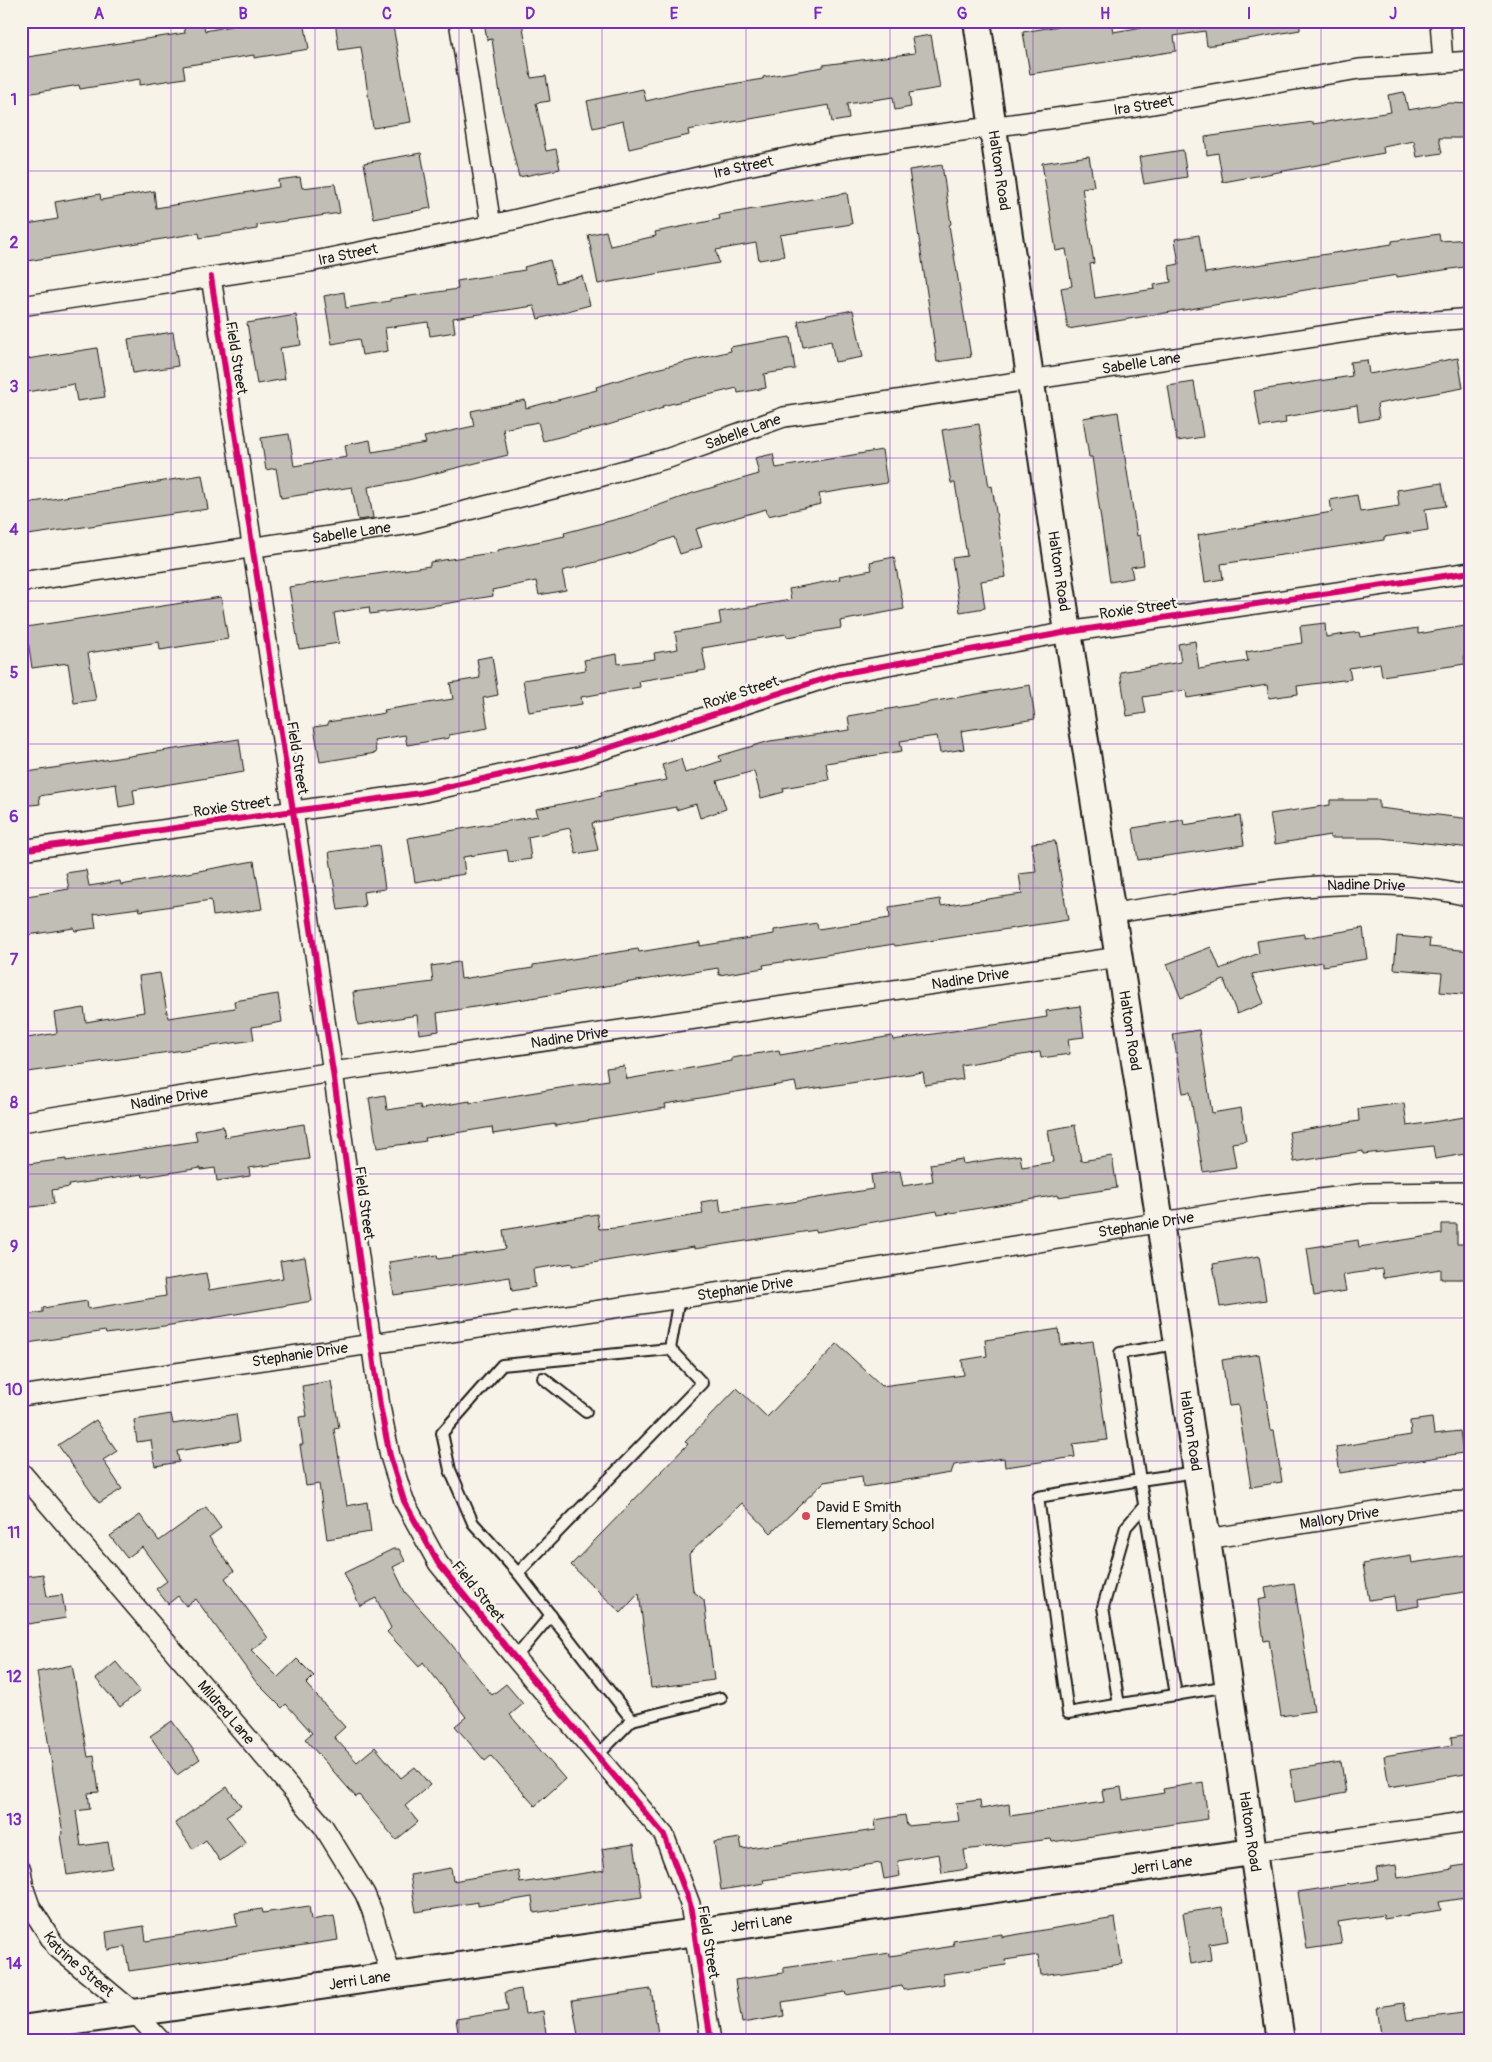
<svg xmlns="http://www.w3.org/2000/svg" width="1492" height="2062" viewBox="0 0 1492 2062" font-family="Pangolin,sans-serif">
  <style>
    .building { fill: #c0beb5; stroke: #1c1c1c }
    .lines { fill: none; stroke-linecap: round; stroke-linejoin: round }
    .lane-casing { stroke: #1c1c1c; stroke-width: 14 }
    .street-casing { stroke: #1c1c1c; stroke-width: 22 }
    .secondary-casing { stroke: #1c1c1c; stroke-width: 30 }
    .lane { stroke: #f7f3e8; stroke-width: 10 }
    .street { stroke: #f7f3e8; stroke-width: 19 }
    .secondary { stroke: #f7f3e8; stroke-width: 26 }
    .cycleway-casing { stroke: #f7f3e8; stroke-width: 9 }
    .cycleway { stroke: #d6006c; stroke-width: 6 }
    .grid { fill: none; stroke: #7b2cbf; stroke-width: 1; stroke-opacity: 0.55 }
    .poi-dot { fill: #d1495b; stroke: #f7f3e8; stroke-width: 2 }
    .labels { text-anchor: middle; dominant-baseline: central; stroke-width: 5; stroke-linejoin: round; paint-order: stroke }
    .street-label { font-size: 15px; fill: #1c1c1c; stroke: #f7f3e8 }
    .poi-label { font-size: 15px; fill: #1c1c1c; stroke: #f7f3e8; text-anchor: start }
    .neatline { fill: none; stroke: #7b2cbf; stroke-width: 2 }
    .grid-label { font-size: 16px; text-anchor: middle; font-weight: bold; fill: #7b2cbf }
  </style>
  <rect width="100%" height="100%" fill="#f7f3e8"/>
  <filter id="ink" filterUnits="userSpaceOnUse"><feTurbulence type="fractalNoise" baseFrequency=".02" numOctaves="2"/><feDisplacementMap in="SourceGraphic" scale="10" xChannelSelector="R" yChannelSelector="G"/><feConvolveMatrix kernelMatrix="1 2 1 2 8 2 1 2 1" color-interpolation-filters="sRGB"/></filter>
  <g filter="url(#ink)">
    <g class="building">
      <polygon points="183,21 203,21 205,31 257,21 304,21 309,49 254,58 254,55 183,66 185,78 140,85 140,79 80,89 79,85 21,95 21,58 185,33"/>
      <polygon points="335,21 392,21 411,122 373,128 361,47 339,50"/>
      <polygon points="484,21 522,21 531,78 546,76 550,101 536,103 546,151 556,149 560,169 519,177 502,108 492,39 487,40"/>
      <polygon points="1077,21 1111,21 1113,32 1143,27 1142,21 1300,21 1300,30 1207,46 1205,31 1174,36 1176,51 1030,74 1023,32 1077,23"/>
      <polygon points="931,35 940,88 909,93 911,107 895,110 893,97 847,104 849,119 832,122 829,105 688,130 689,135 629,149 623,121 593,128 587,101 643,89 646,101 689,91 763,79 763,77 823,67 823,65 915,53 912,38"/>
      <polygon points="1404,92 1408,110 1449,103 1471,104 1471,138 1439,138 1442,153 1417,157 1414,141 1383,147 1384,153 1223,182 1218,153 1207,155 1205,137 1313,122 1313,124 1391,112 1388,95"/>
      <polygon points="1183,150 1187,177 1144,184 1139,157"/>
      <polygon points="421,153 431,208 374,219 364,163"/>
      <polygon points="1089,156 1094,186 1082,188 1094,263 1090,264 1095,298 1155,289 1154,285 1171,282 1169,266 1179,264 1175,239 1199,235 1205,273 1392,244 1392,241 1439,234 1440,241 1471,239 1471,266 1397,277 1397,275 1068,329 1061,288 1072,286 1066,249 1056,251 1042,163"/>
      <polygon points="942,165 951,224 949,225 971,357 937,362 909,170"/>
      <polygon points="300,177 302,188 335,184 340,213 257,225 257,229 200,238 199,233 21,262 21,225 58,219 55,202 100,194 101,200 154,191 156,208 279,187 278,180"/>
      <polygon points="847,193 852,224 780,235 784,256 759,260 756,243 716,250 719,263 598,284 588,235 606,231 610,246 656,236 655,232 720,219 719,215"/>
      <polygon points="550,260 556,283 582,276 590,305 538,319 534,306 453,318 455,332 430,336 428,322 385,328 388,351 362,355 359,339 332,344 324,296 344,292 346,308 390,301 390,299 458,289 457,281 525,270 524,267"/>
      <polygon points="853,310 863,357 835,362 831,341 803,347 798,321"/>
      <polygon points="296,315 301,345 280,348 285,379 257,384 247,323"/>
      <polygon points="173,332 178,366 133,373 128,339"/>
      <polygon points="790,337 795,369 764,374 766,388 738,393 737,388 662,406 663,408 608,425 543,441 538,422 503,429 508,455 408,480 368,487 373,518 358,520 352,487 281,498 276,468 266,470 261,438 289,434 294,466 347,457 345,445 370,440 372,452 426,443 424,437 474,426 471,411 525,400 526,408 597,390 596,387 652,370 731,351 730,347"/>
      <polygon points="97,348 105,397 77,401 74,384 21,393 21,360"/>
      <polygon points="1458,358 1463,388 1377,404 1379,418 1359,422 1357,405 1285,417 1286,423 1260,427 1254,391 1352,376 1350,362 1367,360 1369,374"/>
      <polygon points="1194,382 1203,437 1177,441 1168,386"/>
      <polygon points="1118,412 1137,536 1140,535 1144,565 1131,567 1133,578 1110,582 1092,457 1089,457 1083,418"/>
      <polygon points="979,424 989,487 992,486 1006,577 981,581 985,608 960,612 952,558 967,556 955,483 951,483 942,430"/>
      <polygon points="882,450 887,483 819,494 821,504 768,516 766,509 696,529 702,547 680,554 674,537 630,553 562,571 566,590 539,595 536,581 492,590 493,596 437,605 370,614 369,607 334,613 339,643 299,649 289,587 430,566 430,562 498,552 498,550 565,536 564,533 629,516 693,493 759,474 755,458 773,454 776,468"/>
      <polygon points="202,475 208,509 21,536 21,504"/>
      <polygon points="1442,483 1446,506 1425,509 1428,530 1384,537 1384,540 1221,564 1223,579 1205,582 1198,535 1332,512 1330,500 1357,495 1360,512 1399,506 1397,490"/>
      <polygon points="894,557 904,609 840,621 841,628 787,637 786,634 702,648 706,670 639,681 640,687 581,697 582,704 529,712 523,680 586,670 584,660 617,654 618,664 655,659 654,653 678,649 675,632 721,624 719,612 791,600 789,589 840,579 839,576 872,570 870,562"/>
      <polygon points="221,597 228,639 160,650 159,642 88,653 96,700 74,703 68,663 32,668 26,627"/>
      <polygon points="1325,623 1326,637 1359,632 1360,637 1418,628 1418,634 1471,625 1471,654 1464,655 1465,664 1382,676 1380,663 1349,668 1351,679 1297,686 1298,694 1269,698 1267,685 1187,698 1186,690 1143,697 1146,713 1127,716 1120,672 1181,662 1178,644 1195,641 1199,669 1248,661 1246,652 1302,643 1300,626"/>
      <polygon points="492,656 498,695 483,698 488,728 449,735 449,738 407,745 405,735 374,740 376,753 320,762 314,727 328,725 328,722 385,713 384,710 453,699 450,683 480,678 477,659"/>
      <polygon points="1030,685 1035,719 961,731 964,749 940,753 937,736 900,741 902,751 826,763 829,780 783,788 784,792 761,798 754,771 717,781 726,809 700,818 696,804 676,810 676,807 592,823 598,850 576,854 570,828 528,837 531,859 509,862 507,850 463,857 465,874 415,882 408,838 538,816 536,809 602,796 601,792 667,780 662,765 681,759 685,773 721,761 719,756 770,741 850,730 848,716"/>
      <polygon points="239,739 244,772 133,790 135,804 119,807 116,784 39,796 40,804 21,806 21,773"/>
      <polygon points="1330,800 1379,800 1379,808 1471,819 1471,848 1381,838 1330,838 1330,835 1275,844 1270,814 1330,805"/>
      <polygon points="1240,816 1244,845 1138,860 1133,828 1183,820 1184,825"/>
      <polygon points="1055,841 1068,920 895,946 894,944 763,965 764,968 719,975 718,968 437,1013 439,1031 419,1034 417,1015 358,1025 353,992 433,982 431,966 459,962 461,979 533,968 533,965 638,949 639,952 700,942 700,946 774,934 774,930 817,923 818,929 890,918 889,907 940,899 941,906 1022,894 1019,874 1036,872 1032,843"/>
      <polygon points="379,845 385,889 363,892 365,906 338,910 329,852"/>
      <polygon points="254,861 262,909 213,916 211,900 140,911 139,908 94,914 96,928 75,931 74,928 21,936 21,897 69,889 66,873 86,870 89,886 120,881 121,885"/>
      <polygon points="1363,928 1367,959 1323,966 1323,962 1252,974 1264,1003 1237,1014 1224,980 1181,998 1167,964 1211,947 1220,969 1259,953 1257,941 1304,934 1304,938"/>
      <polygon points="1397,936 1430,939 1429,947 1471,951 1471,995 1440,992 1442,973 1394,969"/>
      <polygon points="160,973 168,1018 235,1008 234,1001 278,994 282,1022 252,1027 254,1040 21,1073 21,1039 57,1033 54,1013 84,1008 86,1022 144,1012 139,976"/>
      <polygon points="1080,1006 1084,1037 1068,1039 1070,1054 1041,1058 1040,1052 961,1065 963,1079 925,1085 923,1072 797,1091 795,1082 665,1104 666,1108 555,1126 555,1124 493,1134 492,1127 425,1138 426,1141 377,1148 369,1098 385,1095 387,1110 420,1105 421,1109 470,1101 470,1103 608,1080 606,1068 624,1066 627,1079 732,1061 732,1058 779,1050 780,1055 892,1036 893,1040 1047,1017 1046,1011"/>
      <polygon points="1199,1030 1212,1113 1241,1108 1246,1141 1232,1143 1236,1167 1203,1172 1190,1092 1183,1093 1173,1034"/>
      <polygon points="1404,1103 1407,1126 1471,1116 1471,1153 1435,1159 1433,1146 1363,1154 1363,1151 1294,1162 1289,1132 1359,1121 1358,1109"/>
      <polygon points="304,1124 309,1159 249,1168 250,1176 217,1181 215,1168 201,1170 201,1168 143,1177 142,1174 69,1185 70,1187 52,1190 54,1204 24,1208 21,1165 66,1159 66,1161 197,1141 195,1131 223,1126 225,1137"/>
      <polygon points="1075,1125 1081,1161 1112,1156 1117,1188 1058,1197 1058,1195 938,1215 937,1211 816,1232 816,1230 694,1249 694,1247 573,1266 573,1263 533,1269 535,1287 512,1291 510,1277 394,1295 389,1262 437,1255 438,1259 506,1249 503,1230 597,1214 599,1229 617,1228 703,1214 701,1202 719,1199 721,1212 799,1201 873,1189 871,1175 900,1171 903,1186 933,1181 930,1164 962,1159 963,1164 1020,1155 1022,1167 1053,1162 1048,1130"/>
      <polygon points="1442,1224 1457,1224 1457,1244 1471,1244 1471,1279 1441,1279 1441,1269 1383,1278 1382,1269 1343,1275 1346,1291 1314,1296 1307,1248 1358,1240 1359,1247 1442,1234"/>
      <polygon points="1259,1256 1266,1300 1220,1307 1213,1264"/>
      <polygon points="305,1257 312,1301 171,1325 106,1334 105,1331 21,1344 21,1316 43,1312 43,1308 87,1301 88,1309 166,1296 164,1280 206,1273 209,1290 283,1278 280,1261"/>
      <polygon points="1059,1329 1061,1345 1093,1341 1107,1440 1073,1444 1075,1457 1005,1467 1004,1458 954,1465 951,1473 863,1487 862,1476 824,1482 771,1533 742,1503 689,1554 693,1591 704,1600 714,1680 651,1688 639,1593 621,1613 571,1565 688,1444 685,1442 737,1388 767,1417 837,1344 882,1386 964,1375 962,1360 987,1356 985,1340"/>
      <polygon points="1259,1354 1271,1430 1274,1430 1282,1482 1251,1487 1238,1405 1229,1406 1222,1360"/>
      <polygon points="331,1381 339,1428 334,1429 347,1506 367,1502 371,1532 327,1539 319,1484 306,1486 300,1445 303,1445 299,1417 307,1416 302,1386"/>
      <polygon points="171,1414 173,1424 236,1414 240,1441 177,1451 179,1462 155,1466 151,1440 137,1442 134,1420"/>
      <polygon points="1432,1418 1434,1434 1460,1431 1463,1453 1340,1473 1336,1447 1411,1435 1410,1421"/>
      <polygon points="96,1420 117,1451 103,1460 122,1489 99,1503 58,1445"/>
      <polygon points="206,1507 221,1528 209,1537 234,1571 225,1578 268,1638 251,1650 278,1677 297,1659 314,1676 306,1684 345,1727 334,1737 357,1762 375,1747 401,1778 415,1767 430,1785 405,1806 418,1822 396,1840 359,1795 356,1797 305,1739 312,1733 286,1704 282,1708 256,1682 196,1599 186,1606 178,1596 168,1604 156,1589 167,1581 142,1547 127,1558 110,1536 140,1515 159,1541"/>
      <polygon points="393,1549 399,1549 405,1561 393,1567 405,1592 448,1640 492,1695 506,1684 523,1704 510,1715 565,1779 535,1806 491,1756 485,1761 455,1726 466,1717 423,1662 419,1667 387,1632 391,1628 376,1598 360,1606 344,1573"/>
      <polygon points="1471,1554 1471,1591 1418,1599 1419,1606 1396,1610 1394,1596 1369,1600 1363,1564 1411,1556 1412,1563"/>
      <polygon points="43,1574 47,1597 62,1595 66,1618 28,1624 21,1577"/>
      <polygon points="1294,1583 1314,1711 1281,1716 1269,1640 1264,1641 1258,1600 1267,1598 1265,1588"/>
      <polygon points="116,1662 140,1691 120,1707 96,1679"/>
      <polygon points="72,1665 88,1757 94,1756 99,1792 88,1793 90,1809 76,1811 81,1846 108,1842 112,1868 67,1875 61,1835 63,1834 37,1672"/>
      <polygon points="172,1721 200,1759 177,1775 150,1736"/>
      <polygon points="1471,1734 1471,1773 1389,1787 1384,1756 1452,1745 1451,1737"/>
      <polygon points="1341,1762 1346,1793 1295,1802 1290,1770"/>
      <polygon points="1203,1782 1208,1819 1052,1842 1051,1839 964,1850 967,1869 942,1873 939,1854 898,1861 900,1876 884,1879 881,1863 763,1880 764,1883 721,1890 714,1842 740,1838 742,1849 876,1830 875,1820 905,1815 907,1826 959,1821 956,1803 980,1800 981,1809 1009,1804 1010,1816 1104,1802 1102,1790 1121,1787 1123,1800 1164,1793 1163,1789"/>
      <polygon points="227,1787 241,1806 226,1816 246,1843 220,1861 206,1840 193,1849 175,1823"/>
      <polygon points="634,1844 642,1897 534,1913 532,1897 478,1906 478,1902 416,1912 410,1875 451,1868 453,1881 518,1870 520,1883 605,1870 602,1849"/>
      <polygon points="1471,1864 1471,1897 1439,1902 1441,1910 1384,1919 1383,1915 1338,1922 1342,1944 1307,1949 1298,1892 1378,1880 1376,1868 1396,1865 1398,1878 1453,1869 1452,1867"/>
      <polygon points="309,1906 311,1920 334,1916 338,1940 129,1971 125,1947 108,1950 106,1932 144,1926 146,1941 237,1926 235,1913 262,1909 263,1913"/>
      <polygon points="1222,1907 1228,1941 1209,1944 1211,1960 1191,1964 1183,1913"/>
      <polygon points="1115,1918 1122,1964 1041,1975 1038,1955 1005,1960 1006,1965 943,1974 944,1984 903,1990 902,1986 846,1995 845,1992 782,2002 784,2016 742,2023 735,1980 783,1973 783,1968 890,1953 890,1956 954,1946 953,1941 1002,1934 1002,1937"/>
      <polygon points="521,1989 525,2014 543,2011 547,2041 476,2041 476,2036 459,2039 456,2019 508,2011 505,1992"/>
      <polygon points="651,1989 658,2034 608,2041 579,2041 572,2000"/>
      <polygon points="1404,2003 1407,2020 1471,2012 1471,2039 1382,2041 1377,2007"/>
    </g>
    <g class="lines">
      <defs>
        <g id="lane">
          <polyline points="1177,1344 1120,1353 1140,1480 1038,1497 1068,1713 1228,1686"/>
          <polyline points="670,1349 702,1383 518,1573 473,1523 450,1470 442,1433 502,1365 670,1349 679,1298"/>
          <polyline points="543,1378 586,1412"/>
          <polyline points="518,1573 632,1720 721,1698"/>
          <polyline points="515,1658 551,1615"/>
          <polyline points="1176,1695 1140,1480 1196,1472"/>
          <polyline points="1119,1705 1103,1607 1126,1527 1145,1505"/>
          <polyline points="597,1756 632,1720"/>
        </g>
        <g id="street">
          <polyline points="459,21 491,225"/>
          <polyline points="1440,21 1443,62"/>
          <polyline points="211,277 333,1072 380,1406 390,1456 404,1501 438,1563 515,1658 664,1835 690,1904 711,2041"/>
          <path id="s1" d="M 21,306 L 310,262 L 491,225 L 728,170 L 824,150 L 1136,107 L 1359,69 L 1471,61"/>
          <path id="s2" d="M 21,582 L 417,523 L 573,484 L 669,458 L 784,417 L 1400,324 L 1471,318"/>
          <polyline points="21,850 420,793 577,758 839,674 1068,632 1471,572"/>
          <path id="s3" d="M 1112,913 C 1225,898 1360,867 1471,897"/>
          <path id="s4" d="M 21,1122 L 333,1072 L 1119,957"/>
          <path id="s5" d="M 21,1396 L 809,1279 L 1262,1206 L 1368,1193 L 1471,1192"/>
          <path id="s6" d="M 21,1472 L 323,1826 L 365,1894 L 372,1911 L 391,1976"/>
          <path id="s7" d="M 1207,1539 L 1438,1502 L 1471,1501"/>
          <polyline points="1252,1852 1471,1821"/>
          <path id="s8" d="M 21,1870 L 24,1889 L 30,1906 L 56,1947 L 135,2013 L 161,2041"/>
        </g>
        <g id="secondary">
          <path id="s9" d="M 977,21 L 1068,632 L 1160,1222 L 1281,2041"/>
          <path id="s10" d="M 21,2029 L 1252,1852"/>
        </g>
      </defs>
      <use href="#lane" class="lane-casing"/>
      <use href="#street" class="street-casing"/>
      <use href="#secondary" class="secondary-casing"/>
      <use href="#lane" class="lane"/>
      <use href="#street" class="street"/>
      <use href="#secondary" class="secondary"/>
      <defs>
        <g id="cycleway">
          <polyline points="211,277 333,1072 380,1406 390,1456 404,1501 438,1563 515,1658 664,1835 690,1904 711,2041"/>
          <polyline points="21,850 420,793 577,758 839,674 1068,632 1471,572"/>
        </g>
      </defs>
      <use href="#cycleway" class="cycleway-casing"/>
      <use href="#cycleway" class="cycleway"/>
    </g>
  </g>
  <path class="grid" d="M 171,21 L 171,2041M 315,21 L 315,2041M 459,21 L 459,2041M 602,21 L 602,2041M 746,21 L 746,2041M 890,21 L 890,2041M 1033,21 L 1033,2041M 1177,21 L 1177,2041M 1321,21 L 1321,2041M 21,171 L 1471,171M 21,314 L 1471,314M 21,458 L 1471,458M 21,601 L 1471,601M 21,744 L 1471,744M 21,888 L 1471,888M 21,1031 L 1471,1031M 21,1174 L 1471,1174M 21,1318 L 1471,1318M 21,1461 L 1471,1461M 21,1604 L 1471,1604M 21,1748 L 1471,1748M 21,1891 L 1471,1891"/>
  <circle class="poi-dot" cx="806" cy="1516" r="5"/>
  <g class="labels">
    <g class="street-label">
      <text stroke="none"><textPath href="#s1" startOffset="1141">Ira Street</textPath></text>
      <text stroke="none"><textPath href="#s1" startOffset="736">Ira Street</textPath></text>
      <text stroke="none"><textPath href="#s9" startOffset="151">Haltom Road</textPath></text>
      <text stroke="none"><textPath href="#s1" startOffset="331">Ira Street</textPath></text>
      <text transform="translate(236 358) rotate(81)">Field Street</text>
      <text stroke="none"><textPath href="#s2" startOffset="1144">Sabelle Lane</textPath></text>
      <text stroke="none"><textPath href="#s2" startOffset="739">Sabelle Lane</textPath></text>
      <text stroke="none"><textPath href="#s2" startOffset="334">Sabelle Lane</textPath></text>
      <text stroke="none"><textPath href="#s9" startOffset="556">Haltom Road</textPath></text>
      <text transform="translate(1138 609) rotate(-8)">Roxie Street</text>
      <text transform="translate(741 693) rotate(-18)">Roxie Street</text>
      <text transform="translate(297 758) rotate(81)">Field Street</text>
      <text transform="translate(232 807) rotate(-8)">Roxie Street</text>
      <text stroke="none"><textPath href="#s3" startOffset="256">Nadine Drive</textPath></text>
      <text stroke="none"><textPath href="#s4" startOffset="960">Nadine Drive</textPath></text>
      <text stroke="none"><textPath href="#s9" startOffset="1021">Haltom Road</textPath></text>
      <text stroke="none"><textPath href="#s4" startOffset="555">Nadine Drive</textPath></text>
      <text stroke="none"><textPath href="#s4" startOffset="150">Nadine Drive</textPath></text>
      <text transform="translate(364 1203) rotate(82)">Field Street</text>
      <text stroke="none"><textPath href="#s5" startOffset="1138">Stephanie Drive</textPath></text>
      <text stroke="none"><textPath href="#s5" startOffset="732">Stephanie Drive</textPath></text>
      <text stroke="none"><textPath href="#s5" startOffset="282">Stephanie Drive</textPath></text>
      <text stroke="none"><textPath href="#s9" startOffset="1426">Haltom Road</textPath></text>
      <text stroke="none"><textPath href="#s7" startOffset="134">Mallory Drive</textPath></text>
      <text transform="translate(478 1592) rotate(51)">Field Street</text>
      <text stroke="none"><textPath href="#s6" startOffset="316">Mildred Lane</textPath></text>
      <text stroke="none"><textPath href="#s9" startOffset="1831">Haltom Road</textPath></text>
      <text stroke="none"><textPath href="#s10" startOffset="1152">Jerri Lane</textPath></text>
      <text stroke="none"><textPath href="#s10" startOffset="748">Jerri Lane</textPath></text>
      <text transform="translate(708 1942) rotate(81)">Field Street</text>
      <text stroke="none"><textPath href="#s8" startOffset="114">Katrine Street</textPath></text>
      <text stroke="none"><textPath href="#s10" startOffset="342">Jerri Lane</textPath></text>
    </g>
    <g class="poi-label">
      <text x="816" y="1507">David E Smith<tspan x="816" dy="17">Elementary School</tspan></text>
    </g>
  </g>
  <rect width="1492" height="2062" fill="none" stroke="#f7f3e8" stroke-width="55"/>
  <rect x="28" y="28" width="1436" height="2006" class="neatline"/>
  <g class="grid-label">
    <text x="99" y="19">A</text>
    <text x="243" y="19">B</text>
    <text x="387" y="19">C</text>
    <text x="530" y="19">D</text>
    <text x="674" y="19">E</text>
    <text x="818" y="19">F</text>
    <text x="962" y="19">G</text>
    <text x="1105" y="19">H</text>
    <text x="1249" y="19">I</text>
    <text x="1393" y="19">J</text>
    <text x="14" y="105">1</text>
    <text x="14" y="248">2</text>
    <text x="14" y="392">3</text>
    <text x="14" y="535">4</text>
    <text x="14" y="678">5</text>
    <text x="14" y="822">6</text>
    <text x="14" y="965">7</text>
    <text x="14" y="1108">8</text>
    <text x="14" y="1252">9</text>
    <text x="14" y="1395">10</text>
    <text x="14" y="1538">11</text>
    <text x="14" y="1682">12</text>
    <text x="14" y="1825">13</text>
    <text x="14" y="1969">14</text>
  </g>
</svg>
